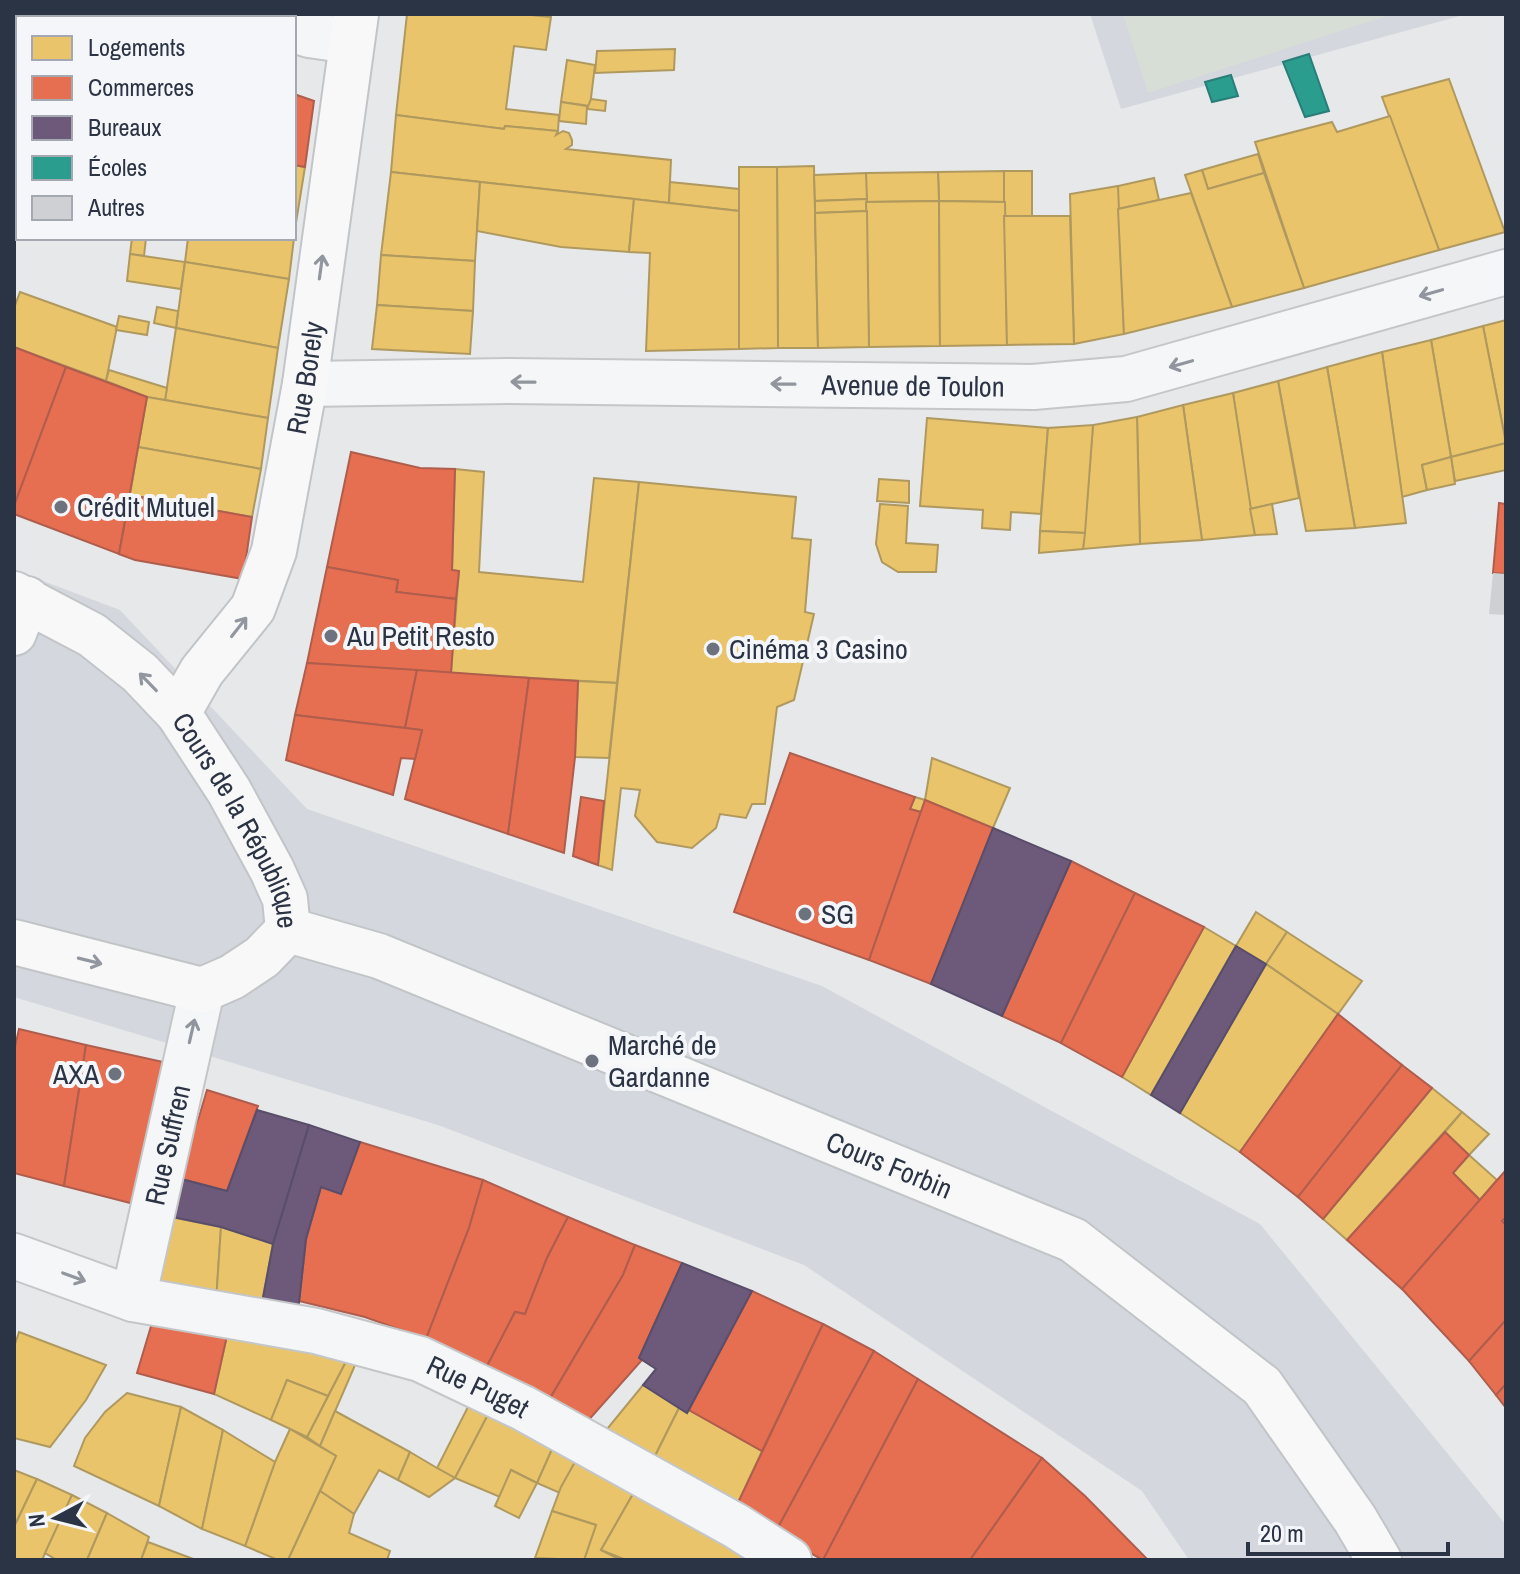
<svg xmlns="http://www.w3.org/2000/svg" width="1520" height="1574" viewBox="0 0 1520 1574" font-family="'Archivo Narrow',sans-serif">
  <style>
    .built { fill: #d4d7dd }
    .green { fill: #d6ded6 }
    .homes { fill: #e9c46a; stroke: #b0995f; stroke-width: 2 }
    .shops { fill: #e76f51; stroke: #af5d4d; stroke-width: 2 }
    .offices { fill: #6d597a; stroke: #594e6a; stroke-width: 2 }
    .schools { fill: #2a9d8f; stroke: #2a7e79; stroke-width: 2 }
    .building { fill: #ced0d3 }
    .lines { fill: none; stroke-linecap: round; stroke-linejoin: round }
    .minor-casing { stroke: #c4c6c8; stroke-width: 48 }
    .major-casing { stroke: #c2c5c8; stroke-width: 48 }
    .minor { stroke: #f5f6f7; stroke-width: 44 }
    .major { stroke: #f8f8f8; stroke-width: 44 }
    .oneway { stroke: #92969e }
    .oneway2 { stroke: #90959e }
    .poi-dot { fill: #6c737f; stroke: #f4f6f9; stroke-width: 3 }
    .labels { text-anchor: middle; dominant-baseline: central; stroke-width: 8; stroke-linejoin: round; paint-order: stroke }
    .street-label { font-size: 28px; fill: #2b3445; stroke: #f4f6f9 }
    .poi-label { font-size: 28px; fill: #2b3445; stroke: #f4f6f9; text-anchor: start }
  </style>
  <rect width="100%" height="100%" fill="#e6e8ea"/>
  <g class="built">
    <polygon points="1090,14 1467,14 1121,109"/>
    <polygon points="14,570 120,610 307,809 822,986 1260,1224 1506,1525 1506,1560 1189,1560 1142,1491 804,1265 438,1125 14,997"/>
  </g>
  <polygon class="green" points="1123,14 1393,14 1148,93"/>
  <g class="homes">
    <polygon points="14,14 43,14 42,18 18,18 18,83 14,94"/>
    <polygon points="43,14 66,14 76,18 42,18"/>
    <polygon points="407,14 521,14 551,17 546,50 514,46 506,109 559,115 558,131 505,126 504,129 396,115"/>
    <polygon points="675,49 674,70 595,73 597,51"/>
    <polygon points="567,60 595,65 590,106 561,102"/>
    <polygon points="1449,79 1505,232 1439,250 1382,97"/>
    <polygon points="591,99 606,101 605,111 587,109"/>
    <polygon points="561,102 587,106 586,124 559,121"/>
    <polygon points="396,115 504,129 505,126 558,131 556,135 563,131 569,133 572,140 572,145 566,149 671,160 669,203 391,172"/>
    <polygon points="1390,116 1439,250 1304,288 1255,142 1332,122 1337,132"/>
    <polygon points="1258,154 1264,173 1208,189 1202,170"/>
    <polygon points="294,165 305,167 295,229 294,229"/>
    <polygon points="814,166 818,348 778,348 777,167"/>
    <polygon points="739,167 777,167 778,348 739,349"/>
    <polygon points="1202,170 1208,189 1264,173 1304,288 1232,307 1185,175"/>
    <polygon points="1004,171 1005,202 939,201 938,172"/>
    <rect x="1004" y="171" width="28" height="45"/>
    <polygon points="391,172 480,182 475,261 381,255"/>
    <polygon points="938,172 939,201 866,202 866,173"/>
    <polygon points="866,173 867,199 815,201 814,175"/>
    <polygon points="1154,178 1159,200 1118,209 1118,186"/>
    <polygon points="480,182 634,199 629,252 561,247 477,231"/>
    <polygon points="670,182 739,189 739,211 669,203"/>
    <polygon points="1118,186 1124,334 1074,344 1070,194"/>
    <polygon points="1191,193 1232,307 1124,334 1118,209"/>
    <polygon points="634,199 739,211 739,349 646,351 650,253 629,252"/>
    <polygon points="867,199 867,211 815,213 815,201"/>
    <polygon points="939,201 940,346 869,347 866,202"/>
    <polygon points="939,201 1005,202 1007,345 940,346"/>
    <polygon points="867,211 869,347 818,348 815,213"/>
    <polygon points="1004,216 1070,216 1074,344 1007,345"/>
    <polygon points="132,238 146,238 144,256 130,254"/>
    <polygon points="188,238 294,238 289,279 185,262"/>
    <polygon points="130,254 185,262 181,289 127,281"/>
    <polygon points="381,255 475,261 473,311 377,305"/>
    <polygon points="185,262 289,279 278,348 176,328"/>
    <polygon points="20,292 117,327 106,381 14,347 14,308"/>
    <polygon points="377,305 473,311 470,354 372,349"/>
    <polygon points="157,307 178,311 176,328 154,323"/>
    <polygon points="119,316 149,322 147,335 116,330"/>
    <polygon points="1506,320 1506,443 1483,326"/>
    <polygon points="1483,326 1506,443 1451,457 1431,340"/>
    <polygon points="176,328 278,348 268,418 165,400"/>
    <polygon points="1431,340 1451,457 1422,465 1427,490 1402,497 1382,352"/>
    <polygon points="1382,352 1406,523 1355,528 1327,367"/>
    <polygon points="1327,367 1355,528 1306,531 1278,381"/>
    <polygon points="109,370 167,388 165,400 147,397 106,381"/>
    <polygon points="1278,381 1299,498 1250,509 1233,393"/>
    <polygon points="1233,393 1255,535 1202,540 1183,405"/>
    <polygon points="147,397 268,418 261,469 138,447"/>
    <polygon points="1183,405 1202,540 1140,544 1137,417"/>
    <polygon points="1137,417 1140,544 1083,549 1093,425"/>
    <polygon points="927,418 1048,428 1041,514 1011,512 1010,530 982,528 983,510 920,506"/>
    <polygon points="1093,425 1085,533 1040,531 1048,428"/>
    <polygon points="1506,443 1506,470 1455,481 1451,457"/>
    <polygon points="138,447 261,469 252,517 130,495"/>
    <polygon points="1451,457 1455,484 1427,490 1422,465"/>
    <polygon points="455,469 484,472 479,572 583,582 594,478 639,482 617,683 451,673 459,571 452,570"/>
    <polygon points="879,479 909,481 909,503 877,501"/>
    <polygon points="639,482 796,497 792,538 811,540 805,612 814,614 794,700 777,707 765,804 752,804 746,818 720,814 716,828 692,848 657,842 635,816 640,790 621,788 612,870 598,865"/>
    <polygon points="880,504 908,506 906,543 938,545 936,572 898,572 882,562 876,544"/>
    <polygon points="1272,504 1277,534 1255,535 1250,509"/>
    <polygon points="1040,531 1085,533 1083,549 1039,553"/>
    <polygon points="578,681 617,683 609,758 575,757"/>
    <polygon points="932,758 1010,788 993,828 925,800"/>
    <polygon points="915,797 925,800 921,812 910,809"/>
    <polygon points="1256,912 1287,932 1266,964 1236,946"/>
    <polygon points="1204,927 1236,946 1151,1095 1122,1077"/>
    <polygon points="1287,932 1362,981 1338,1014 1266,964"/>
    <polygon points="1266,964 1338,1014 1240,1152 1180,1113"/>
    <polygon points="1432,1088 1462,1112 1347,1240 1323,1219"/>
    <polygon points="1462,1112 1489,1134 1469,1155 1445,1132"/>
    <polygon points="1469,1155 1497,1180 1480,1200 1453,1173"/>
    <polygon points="167,1216 221,1227 216,1302 154,1280"/>
    <polygon points="221,1227 273,1244 261,1308 216,1302"/>
    <polygon points="228,1331 351,1352 328,1396 287,1380 271,1420 214,1394"/>
    <polygon points="19,1332 106,1365 86,1400 50,1447 14,1438 14,1347"/>
    <polygon points="351,1352 359,1356 320,1446 307,1437"/>
    <polygon points="287,1380 328,1396 307,1437 271,1420"/>
    <polygon points="643,1385 679,1408 652,1462 603,1434"/>
    <polygon points="127,1393 181,1407 159,1506 74,1466 85,1438 105,1412"/>
    <polygon points="473,1397 493,1405 455,1478 437,1468"/>
    <polygon points="493,1405 557,1438 537,1483 511,1470 500,1497 455,1478"/>
    <polygon points="181,1407 223,1430 202,1529 159,1506"/>
    <polygon points="679,1408 687,1413 689,1410 762,1451 735,1509 652,1462"/>
    <polygon points="335,1411 410,1452 398,1480 379,1470 354,1514 320,1491 336,1456 320,1446"/>
    <polygon points="290,1429 336,1456 288,1560 278,1560 245,1546 275,1462"/>
    <polygon points="223,1430 275,1462 245,1546 202,1529"/>
    <polygon points="557,1438 580,1453 560,1493 537,1483"/>
    <polygon points="410,1452 437,1468 455,1478 429,1497 398,1480"/>
    <polygon points="580,1453 637,1487 601,1550 621,1560 584,1560 596,1525 552,1511 561,1487"/>
    <polygon points="14,1470 37,1479 14,1527"/>
    <polygon points="511,1470 537,1483 519,1518 495,1506"/>
    <polygon points="37,1479 72,1495 42,1560 14,1560 14,1527"/>
    <polygon points="637,1487 753,1560 626,1560 601,1550"/>
    <polygon points="320,1491 354,1514 349,1533 390,1551 387,1560 288,1560"/>
    <polygon points="72,1495 107,1513 87,1560 57,1560 45,1553"/>
    <polygon points="552,1511 596,1525 584,1560 535,1558"/>
    <polygon points="107,1513 149,1537 141,1560 87,1560"/>
    <polygon points="148,1542 196,1560 141,1560"/>
  </g>
  <g class="shops">
    <polygon points="294,94 314,101 305,167 294,165"/>
    <polygon points="14,347 66,367 14,506"/>
    <polygon points="66,367 147,397 119,554 14,514 14,506"/>
    <polygon points="351,452 420,468 455,469 452,570 459,571 456,599 396,592 398,580 327,567"/>
    <polygon points="130,495 252,517 243,579 135,560 119,554"/>
    <polygon points="1499,503 1506,504 1506,574 1493,573"/>
    <polygon points="327,567 398,580 396,592 456,599 451,673 307,663"/>
    <polygon points="307,663 417,670 405,728 295,715"/>
    <polygon points="417,670 529,678 508,834 405,799 422,730 405,728"/>
    <polygon points="529,678 578,681 575,757 564,853 508,834"/>
    <polygon points="295,715 405,728 422,730 415,759 401,758 393,795 286,760"/>
    <polygon points="790,753 915,797 910,809 921,812 869,960 734,912"/>
    <polygon points="581,797 604,801 598,865 573,856"/>
    <polygon points="925,800 993,828 931,984 869,960"/>
    <polygon points="1071,861 1135,893 1061,1043 1002,1016"/>
    <polygon points="1135,893 1204,927 1122,1077 1061,1043"/>
    <polygon points="1338,1014 1402,1065 1298,1197 1240,1152"/>
    <polygon points="19,1029 86,1045 64,1186 14,1173 14,1051"/>
    <polygon points="86,1045 163,1062 134,1204 64,1186"/>
    <polygon points="1402,1065 1432,1088 1323,1219 1298,1197"/>
    <polygon points="207,1090 258,1106 227,1191 174,1177 199,1117"/>
    <polygon points="1445,1132 1469,1155 1453,1173 1480,1200 1402,1289 1347,1240"/>
    <polygon points="360,1142 483,1180 469,1228 426,1339 365,1317 299,1301 306,1239 321,1187 341,1194"/>
    <polygon points="1506,1170 1506,1217 1502,1221 1506,1225 1506,1320 1469,1361 1402,1289"/>
    <polygon points="483,1180 568,1217 547,1258 525,1314 515,1312 486,1368 426,1339 469,1228"/>
    <polygon points="568,1217 635,1245 623,1275 549,1400 486,1368 515,1312 525,1314 547,1258"/>
    <polygon points="635,1245 682,1263 639,1358 642,1360 586,1423 549,1400 623,1275"/>
    <polygon points="752,1291 823,1324 762,1451 689,1410"/>
    <polygon points="155,1313 228,1331 214,1394 137,1373"/>
    <polygon points="1506,1320 1506,1384 1496,1395 1469,1361"/>
    <polygon points="823,1324 874,1351 775,1533 735,1509"/>
    <polygon points="874,1351 918,1379 823,1560 775,1533"/>
    <polygon points="918,1379 1042,1458 970,1560 823,1560"/>
    <polygon points="1506,1384 1506,1408 1496,1395"/>
    <polygon points="1042,1458 1085,1496 1148,1560 970,1560"/>
  </g>
  <g class="offices">
    <polygon points="993,828 1071,861 1002,1016 931,984"/>
    <polygon points="1236,946 1266,964 1180,1113 1151,1095"/>
    <polygon points="257,1110 309,1125 273,1244 221,1227 167,1216 174,1177 227,1191"/>
    <polygon points="309,1125 360,1142 341,1194 321,1187 306,1239 298,1312 261,1308 273,1244"/>
    <polygon points="682,1263 752,1291 687,1413 643,1385 656,1369 639,1358"/>
  </g>
  <g class="schools">
    <polygon points="1309,54 1329,111 1305,117 1283,62"/>
    <polygon points="1231,75 1238,96 1212,102 1205,82"/>
  </g>
  <polygon class="building" points="1493,573 1506,574 1506,615 1489,614"/>
  <g class="lines">
    <defs>
      <g id="minor">
        <polyline points="245,14 257,18"/>
        <polyline points="294,30 309,35 351,41"/>
        <path id="s1" d="M 305,384 L 509,381 L 1033,387 L 1126,379 L 1506,272"/>
        <path id="s2" d="M 14,1256 L 133,1299 L 316,1331 L 420,1359 L 523,1408 L 736,1526 L 789,1560"/>
        <path id="s3" d="M 133,1299 L 202,990"/>
      </g>
      <g id="major">
        <path id="s4" d="M 14,594 L 92,635 L 140,673 L 178,713 L 229,791 L 272,870 L 285,899 L 288,930 L 262,957 L 232,977 L 202,990 L 14,942"/>
        <polyline points="14,633 27,599"/>
        <path id="s5" d="M 178,713 L 202,671 L 253,608 L 274,551 L 305,384 L 356,14"/>
        <path id="s6" d="M 288,930 L 379,956 L 1073,1240 L 1262,1386 L 1355,1519 L 1379,1560"/>
      </g>
    </defs>
    <use href="#minor" class="minor-casing"/>
    <use href="#major" class="major-casing"/>
    <use href="#minor" class="minor"/>
    <use href="#major" class="major"/>
  </g>
  <defs><path id="oneway-shaft" d="M-6 0H5M1.5-3L5.5 0L1.5 3" fill="none" stroke-width="1.6" stroke-linecap="round" stroke-linejoin="round" transform="scale(2)"/></defs>
  <g class="oneway">
    <use href="#oneway-shaft" transform="translate(321 267) rotate(-82)"/>
    <use href="#oneway-shaft" transform="translate(239 627) rotate(-52)"/>
    <use href="#oneway-shaft" transform="translate(148 682) rotate(-134)"/>
    <use href="#oneway-shaft" transform="translate(90 961) rotate(14)"/>
  </g>
  <g class="oneway2">
    <use href="#oneway-shaft" transform="translate(1431 293) rotate(164)"/>
    <use href="#oneway-shaft" transform="translate(1181 364) rotate(164)"/>
    <use href="#oneway-shaft" transform="translate(523 382) rotate(-179)"/>
    <use href="#oneway-shaft" transform="translate(783 384) rotate(-179)"/>
    <use href="#oneway-shaft" transform="translate(192 1031) rotate(-77)"/>
    <use href="#oneway-shaft" transform="translate(74 1277) rotate(20)"/>
  </g>
  <g class="poi-dot">
    <circle cx="61" cy="507" r="8"/>
    <circle cx="331" cy="636" r="8"/>
    <circle cx="713" cy="649" r="8"/>
    <circle cx="805" cy="914" r="8"/>
    <circle cx="592" cy="1061" r="8"/>
    <circle cx="115" cy="1074" r="8"/>
  </g>
  <g class="labels">
    <g class="street-label">
      <text stroke="none"><textPath href="#s5" startOffset="366">Rue Borely</textPath></text>
      <text stroke="none"><textPath href="#s1" startOffset="608">Avenue de Toulon</textPath></text>
      <text stroke="none"><textPath href="#s4" startOffset="328">Cours de la République</textPath></text>
      <text stroke="none"><textPath href="#s3" startOffset="158">Rue Suffren</textPath></text>
      <text stroke="none"><textPath href="#s6" startOffset="646">Cours Forbin</textPath></text>
      <text stroke="none"><textPath href="#s2" startOffset="484">Rue Puget</textPath></text>
    </g>
    <g class="poi-label">
      <text x="77" y="507">Crédit Mutuel</text>
      <text x="347" y="636">Au Petit Resto</text>
      <text x="729" y="649">Cinéma 3 Casino</text>
      <text x="821" y="914">SG</text>
      <text x="608" y="1045">Marché de<tspan x="608" dy="32">Gardanne</tspan></text>
      <text x="99" y="1074" text-anchor="end">AXA</text>
    </g>
  </g>
  <rect width="1520" height="1574" fill="none" stroke="#2b3445" stroke-width="32"/>
  <rect x="16" y="16" width="280" height="224" fill="#f4f6f9" stroke="#a4a8b1" stroke-width="2"/>
  <rect x="32" y="36" width="40" height="24" fill="#e9c46a" stroke="#a4a8b1" stroke-width="2"/>
  <text x="88" y="56" font-size="24" fill="#2b3445">Logements</text>
  <rect x="32" y="76" width="40" height="24" fill="#e76f51" stroke="#a4a8b1" stroke-width="2"/>
  <text x="88" y="96" font-size="24" fill="#2b3445">Commerces</text>
  <rect x="32" y="116" width="40" height="24" fill="#6d597a" stroke="#a4a8b1" stroke-width="2"/>
  <text x="88" y="136" font-size="24" fill="#2b3445">Bureaux</text>
  <rect x="32" y="156" width="40" height="24" fill="#2a9d8f" stroke="#a4a8b1" stroke-width="2"/>
  <text x="88" y="176" font-size="24" fill="#2b3445">Écoles</text>
  <rect x="32" y="196" width="40" height="24" fill="#ced0d3" stroke="#a4a8b1" stroke-width="2"/>
  <text x="88" y="216" font-size="24" fill="#2b3445">Autres</text>
  <g transform="translate(56 1518) rotate(263)" stroke="#f4f6f9" stroke-width="6" paint-order="stroke">
  <path d="M0-6L14 30L0 20L-14 30Z" fill="#2b3445"/>
  <text y="-12" font-size="22" font-weight="bold" text-anchor="middle" fill="#2b3445">N</text>
  </g>
  <path d="M1248 1542v12h200v-12" fill="none" stroke="#2b3445" stroke-width="4"/>
  <text x="1260" y="1542" font-size="24" fill="#2b3445" stroke="#f4f6f9" stroke-width="6" paint-order="stroke">20 m</text>
</svg>
